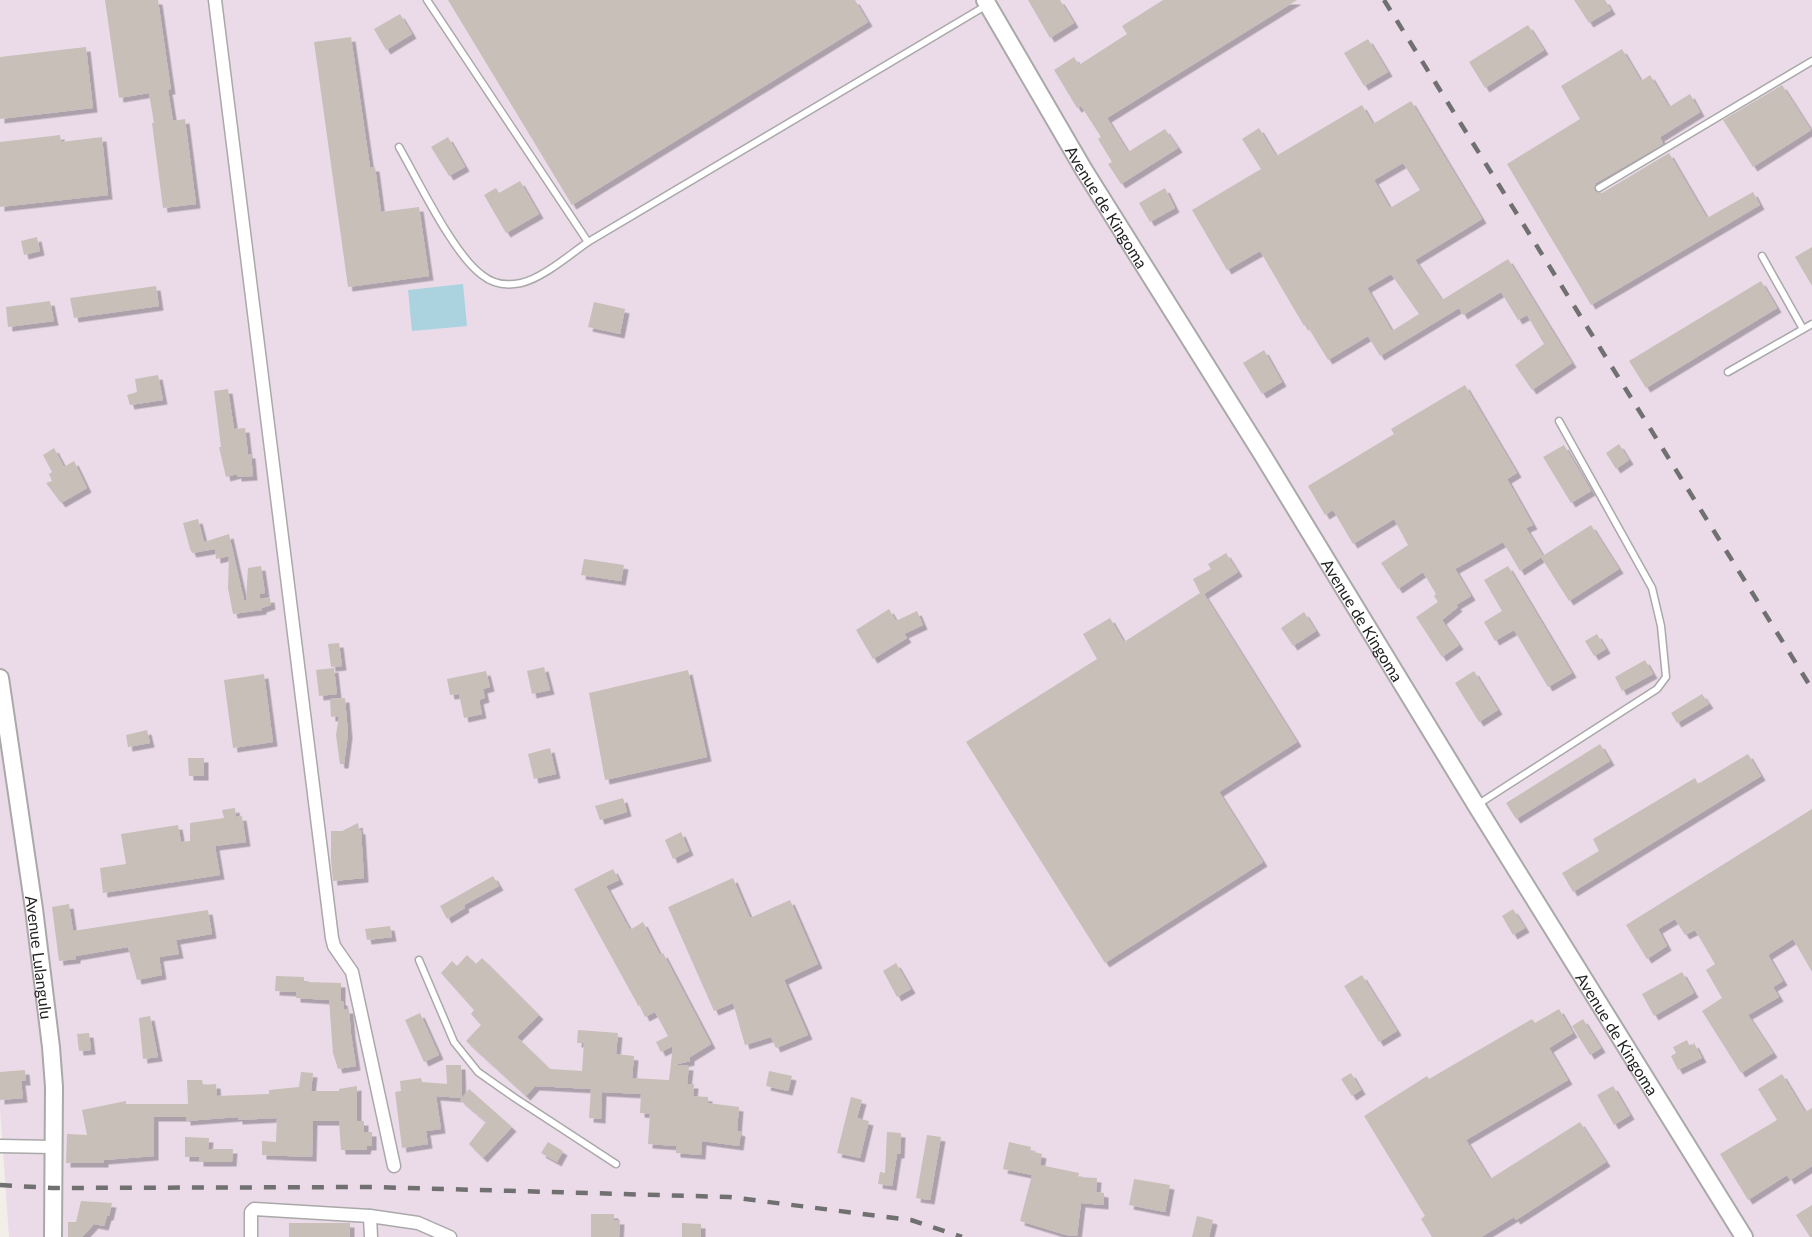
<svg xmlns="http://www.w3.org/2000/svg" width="1812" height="1237" viewBox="0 0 1812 1237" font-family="Lato,sans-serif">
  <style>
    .industrial { fill: #ebdbe8 }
    .water { fill: #aad3df }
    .building { fill: #c7bfb8; fill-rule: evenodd; filter: url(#shadow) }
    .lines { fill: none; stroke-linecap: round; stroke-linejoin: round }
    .service-casing { stroke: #a9a9a9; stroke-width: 9 }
    .minor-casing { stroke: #a9a9a9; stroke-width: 15 }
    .tertiary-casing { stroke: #a9a9a9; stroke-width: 20 }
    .service { stroke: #fff; stroke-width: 6 }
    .minor { stroke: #fff; stroke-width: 12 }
    .tertiary { stroke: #fff; stroke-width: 16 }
    .rail { stroke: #707070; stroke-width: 4.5; stroke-dasharray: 12 12; stroke-linecap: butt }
    .labels { text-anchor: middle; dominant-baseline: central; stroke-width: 6; stroke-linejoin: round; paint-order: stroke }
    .street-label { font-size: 16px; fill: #222; stroke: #fff }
  </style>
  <defs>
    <filter id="shadow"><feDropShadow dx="4.5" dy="4.5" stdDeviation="0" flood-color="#0004"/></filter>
  </defs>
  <rect width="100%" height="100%" fill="#f2efe9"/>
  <polygon class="industrial" points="0,0 1812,0 1812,1237 9,1237 0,1109"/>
  <polygon class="water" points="463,284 467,326 412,331 408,290"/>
  <g class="building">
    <polygon points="105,0 158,0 171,90 168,90 173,121 185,119 196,204 163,208 152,123 154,123 149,93 119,98"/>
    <polygon points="448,0 855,0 868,22 572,205"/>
    <polygon points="1028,0 1060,0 1074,23 1050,38"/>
    <polygon points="1163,0 1297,0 1107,118 1128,152 1165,129 1178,148 1121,184 1108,164 1112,162 1098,139 1101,137 1081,106 1077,108 1054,70 1074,57 1079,65 1127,34 1122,26"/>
    <polygon points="1574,0 1605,0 1611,10 1589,23"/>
    <polygon points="400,14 412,34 386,50 374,29"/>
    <polygon points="1528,25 1544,50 1485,88 1469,62"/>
    <polygon points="351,37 370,167 375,167 381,212 419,207 429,276 348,287 314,42"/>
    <polygon points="1368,39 1388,72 1364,86 1344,53"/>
    <polygon points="86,47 93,108 0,119 0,57"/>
    <polygon points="1622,49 1641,81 1650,75 1669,107 1690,94 1700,112 1660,137 1663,144 1596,183 1594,187 1595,191 1602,193 1669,153 1707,218 1753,192 1760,205 1591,305 1507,164 1580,119 1561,86"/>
    <polygon points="1782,85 1811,130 1753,167 1723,120"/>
    <path d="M 1411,101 L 1482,219 L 1415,260 L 1442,300 L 1508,259 L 1572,363 L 1532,390 L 1515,365 L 1544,344 L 1527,315 L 1518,320 L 1501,292 L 1463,315 L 1459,308 L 1380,356 L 1368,336 L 1328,360 L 1306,324 L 1304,326 L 1260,251 L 1227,270 L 1192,210 L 1261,169 L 1242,139 L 1259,128 L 1276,156 L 1362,105 L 1373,124 ZM 1403,163 L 1420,190 L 1390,208 L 1374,180 ZM 1391,274 L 1419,314 L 1392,331 L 1367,288 Z"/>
    <polygon points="60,135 61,142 102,137 108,195 0,207 0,142"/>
    <polygon points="448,137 465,167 449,176 431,147"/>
    <polygon points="520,181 539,214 506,233 484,195 496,188 499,193"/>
    <polygon points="1165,188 1175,208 1150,222 1139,203"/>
    <polygon points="37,237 40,251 24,255 21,241"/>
    <polygon points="1812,247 1812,286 1795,257"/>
    <polygon points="1761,281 1777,308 1646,388 1629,361"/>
    <polygon points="156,286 159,306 74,318 70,298"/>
    <polygon points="50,301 54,321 8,327 6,307"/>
    <polygon points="594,302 625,309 620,334 588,327"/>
    <polygon points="1264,350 1282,382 1262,394 1243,363"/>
    <polygon points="158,375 163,400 130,405 127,395 137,392 135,379"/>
    <polygon points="1465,385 1517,473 1507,479 1533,525 1526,528 1543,556 1520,571 1503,542 1455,569 1471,596 1456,605 1458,607 1442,620 1459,645 1442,657 1416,617 1438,602 1434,596 1436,594 1423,572 1398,589 1381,563 1408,545 1394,519 1353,544 1333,510 1325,515 1308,486 1394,434 1391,429"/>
    <polygon points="228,389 234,429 245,428 248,454 251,454 253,476 237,477 237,474 226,477 219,447 221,447 214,391"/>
    <polygon points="1619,444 1629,460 1616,469 1606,453"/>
    <polygon points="1564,445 1591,491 1571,503 1543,457"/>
    <polygon points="54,448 64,467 74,461 87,488 61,503 46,483 52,481 49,474 52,472 43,455"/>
    <polygon points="198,519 204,542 229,534 244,600 246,600 248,568 261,566 265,593 260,594 260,599 270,598 271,605 262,608 262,610 233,614 228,588 229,556 216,559 215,549 192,553 190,549 183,523"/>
    <polygon points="1591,525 1619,569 1569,601 1541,557"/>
    <polygon points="1226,553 1238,572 1204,594 1297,742 1219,792 1263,862 1105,963 966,742 1097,659 1083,634 1110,618 1124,642 1200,593 1193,579 1211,569 1208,564"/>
    <polygon points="584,559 624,565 621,581 581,575"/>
    <polygon points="1508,566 1572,673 1548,687 1514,630 1495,641 1484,622 1502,611 1484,580"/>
    <polygon points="889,609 896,621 917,611 923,625 904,634 907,638 873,659 856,630"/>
    <polygon points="1304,612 1316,631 1293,646 1281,628"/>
    <polygon points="1597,634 1606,649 1594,656 1585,641"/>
    <polygon points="339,643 342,666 331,667 328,644"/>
    <polygon points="1645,660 1653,674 1622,691 1615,677"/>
    <polygon points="544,667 550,690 532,694 527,671"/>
    <polygon points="334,668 337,694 319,696 316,670"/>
    <polygon points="688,670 707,757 605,780 589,693"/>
    <polygon points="486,671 490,687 483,689 485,698 479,700 482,714 464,718 459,694 450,695 447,679"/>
    <polygon points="1474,671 1498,710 1479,722 1455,683"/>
    <polygon points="264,674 273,742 233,748 224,680"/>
    <polygon points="1702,694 1709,704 1677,723 1671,713"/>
    <polygon points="345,698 348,734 344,764 340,764 336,735 339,716 331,717 330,699"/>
    <polygon points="147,730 150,743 128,747 126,735"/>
    <polygon points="1600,744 1610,761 1516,819 1506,803"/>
    <polygon points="550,748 556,774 534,779 528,754"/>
    <polygon points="1748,754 1761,776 1573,892 1562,873 1599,851 1593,839 1695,778 1698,784"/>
    <polygon points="188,758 204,758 204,776 189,776"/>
    <polygon points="623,798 627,812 600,820 595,806"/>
    <polygon points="235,808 236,817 242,816 246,842 215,846 220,875 103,893 100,868 126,864 121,834 178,825 181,842 190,841 190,823 224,818 222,810"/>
    <polygon points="1812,809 1812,972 1793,939 1768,955 1783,981 1773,987 1779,997 1748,1015 1773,1053 1741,1073 1702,1011 1722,998 1706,970 1715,964 1695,930 1685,935 1675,919 1658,929 1667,946 1647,959 1626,925"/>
    <polygon points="358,823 359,830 361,830 364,878 333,881 331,860 331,831 342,831"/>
    <polygon points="681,832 689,851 673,859 665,840"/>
    <polygon points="613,869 619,880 606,886 630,930 643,922 660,955 663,953 711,1044 690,1057 690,1061 674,1065 689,1066 687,1084 694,1084 693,1096 708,1097 708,1103 739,1107 737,1131 741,1132 739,1146 702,1141 701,1155 676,1153 676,1146 648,1144 650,1114 640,1113 641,1094 602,1092 601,1119 589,1118 591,1089 535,1086 526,1096 466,1041 481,1025 471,1014 474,1010 441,973 452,961 457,966 467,955 476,964 482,958 539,1015 517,1037 550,1069 582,1071 584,1043 577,1043 578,1030 618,1033 616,1054 634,1056 632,1078 669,1080 673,1046 661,1052 656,1042 668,1036 655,1012 645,1017 639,1004 639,1007 574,889"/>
    <polygon points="493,876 499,886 464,905 465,908 447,919 440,906"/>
    <polygon points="733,878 750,918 790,900 818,964 784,980 808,1035 776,1048 771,1037 745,1045 733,1003 714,1011 668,907"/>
    <polygon points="69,904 73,931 208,910 212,934 176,940 179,954 159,957 162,975 137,980 128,947 76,956 76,959 59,961 52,907"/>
    <polygon points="1513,909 1525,928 1513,935 1502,916"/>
    <polygon points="390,926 392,937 367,940 365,929"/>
    <polygon points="896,963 911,989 897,997 883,971"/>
    <polygon points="1682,972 1694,993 1654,1016 1642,994"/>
    <polygon points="1362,975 1397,1031 1379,1042 1344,986"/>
    <polygon points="276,976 304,977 304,982 341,983 341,1001 343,1001 344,1009 349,1009 351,1034 356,1066 338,1069 333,1053 329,1000 296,998 296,992 275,991"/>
    <polygon points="1559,1009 1573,1033 1549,1048 1568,1080 1466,1140 1490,1179 1580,1122 1606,1162 1516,1220 1514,1217 1481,1237 1432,1237 1421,1219 1425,1216 1364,1116 1427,1076 1429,1079 1532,1019 1535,1023"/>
    <polygon points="420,1013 439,1055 424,1062 405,1020"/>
    <polygon points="150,1016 158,1057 143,1059 139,1018"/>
    <polygon points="1583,1019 1601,1048 1590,1055 1572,1026"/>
    <polygon points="89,1033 91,1050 79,1051 77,1034"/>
    <polygon points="1687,1040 1690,1047 1694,1043 1702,1058 1678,1070 1671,1056 1676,1053 1673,1047"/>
    <polygon points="446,1065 461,1065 462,1098 469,1089 512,1127 483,1158 469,1144 486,1122 460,1100 462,1098 436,1096 441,1129 426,1131 428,1144 402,1148 395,1092 401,1091 400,1081 421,1078 422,1082 447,1084"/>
    <polygon points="25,1070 26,1081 21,1081 23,1098 0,1100 0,1072"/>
    <polygon points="769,1071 792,1076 788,1091 766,1086"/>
    <polygon points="301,1072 313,1073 311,1091 339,1091 339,1089 357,1086 357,1121 364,1121 364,1132 372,1132 372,1146 367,1146 366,1150 341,1150 339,1121 313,1121 312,1157 262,1155 262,1141 276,1142 277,1118 238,1120 238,1117 186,1121 186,1117 154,1117 154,1156 104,1160 104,1163 66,1163 67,1134 87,1135 82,1110 126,1101 126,1104 188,1104 187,1080 202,1080 203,1085 216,1084 217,1096 269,1094 269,1090 299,1087"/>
    <polygon points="1351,1073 1361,1090 1352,1096 1341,1079"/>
    <polygon points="1782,1074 1805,1112 1812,1108 1812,1166 1790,1180 1787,1175 1748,1200 1720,1154 1777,1120 1758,1089"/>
    <polygon points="1613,1086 1630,1115 1614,1125 1597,1095"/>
    <polygon points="851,1097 862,1100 857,1118 869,1121 860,1158 837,1153"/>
    <polygon points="887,1132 901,1133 900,1154 897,1154 892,1186 878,1184 880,1172 885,1173"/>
    <polygon points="927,1135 941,1137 930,1200 916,1198"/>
    <polygon points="185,1137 209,1138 208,1149 233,1149 232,1162 199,1162 199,1157 185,1157"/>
    <polygon points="548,1142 563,1151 557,1162 541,1153"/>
    <polygon points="1009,1142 1031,1147 1030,1151 1042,1154 1040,1165 1079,1173 1078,1177 1097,1178 1096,1192 1104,1193 1104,1205 1081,1203 1077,1236 1066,1235 1020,1221 1032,1175 1003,1169"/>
    <polygon points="1134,1179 1170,1185 1165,1212 1129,1205"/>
    <polygon points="81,1201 112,1203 109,1216 107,1216 104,1226 94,1224 82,1237 68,1237 68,1222 76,1222"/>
    <polygon points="1812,1205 1812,1237 1810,1237 1796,1215"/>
    <polygon points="591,1214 614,1214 614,1220 620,1220 619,1237 591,1237"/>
    <polygon points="1197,1216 1213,1220 1209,1237 1192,1237"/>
    <rect x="289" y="1223" width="61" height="14"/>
    <polygon points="682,1223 701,1224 701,1237 682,1237"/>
  </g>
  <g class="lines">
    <defs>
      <g id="service">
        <polyline points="427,0 588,242"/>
        <path d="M 399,147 C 418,180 453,254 482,275 C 493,284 507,286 521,283 C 543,278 569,255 588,242 L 987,5"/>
        <polyline points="1599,188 1812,61"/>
        <polyline points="1762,256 1803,329"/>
        <polyline points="1728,372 1812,324"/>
        <polyline points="1477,805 1657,689 1666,677 1661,626 1652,588 1559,421"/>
        <polyline points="419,960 454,1042 478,1072 515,1098 616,1164"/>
      </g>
      <g id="minor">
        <polyline points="215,0 332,938 334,946 352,972 394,1166"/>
        <polyline points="0,1146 53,1147"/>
        <polyline points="370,1216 371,1237"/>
        <polyline points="251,1237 251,1212 254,1209 370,1216 418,1223 450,1237"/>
      </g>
      <g id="tertiary">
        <path id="s1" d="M 985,0 L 1084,170 L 1262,454 L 1476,805 L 1744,1237"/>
        <path id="s2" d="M 0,678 L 34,909 L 51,1047 L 54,1087 L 53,1237"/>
      </g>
    </defs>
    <use href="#service" class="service-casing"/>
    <use href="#minor" class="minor-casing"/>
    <use href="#tertiary" class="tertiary-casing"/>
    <use href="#service" class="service"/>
    <use href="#minor" class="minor"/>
    <use href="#tertiary" class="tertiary"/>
    <g class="rail">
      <polyline points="1384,0 1812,689"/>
      <polyline points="0,1185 52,1188 373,1187 729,1197 911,1220 962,1237"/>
    </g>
  </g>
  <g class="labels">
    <g class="street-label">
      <text stroke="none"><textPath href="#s1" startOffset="240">Avenue de Kingoma</textPath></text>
      <text stroke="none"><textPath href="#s1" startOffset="726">Avenue de Kingoma</textPath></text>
      <text stroke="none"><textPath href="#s2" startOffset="282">Avenue Lulangulu</textPath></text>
      <text stroke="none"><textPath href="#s1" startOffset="1212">Avenue de Kingoma</textPath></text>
    </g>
  </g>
</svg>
